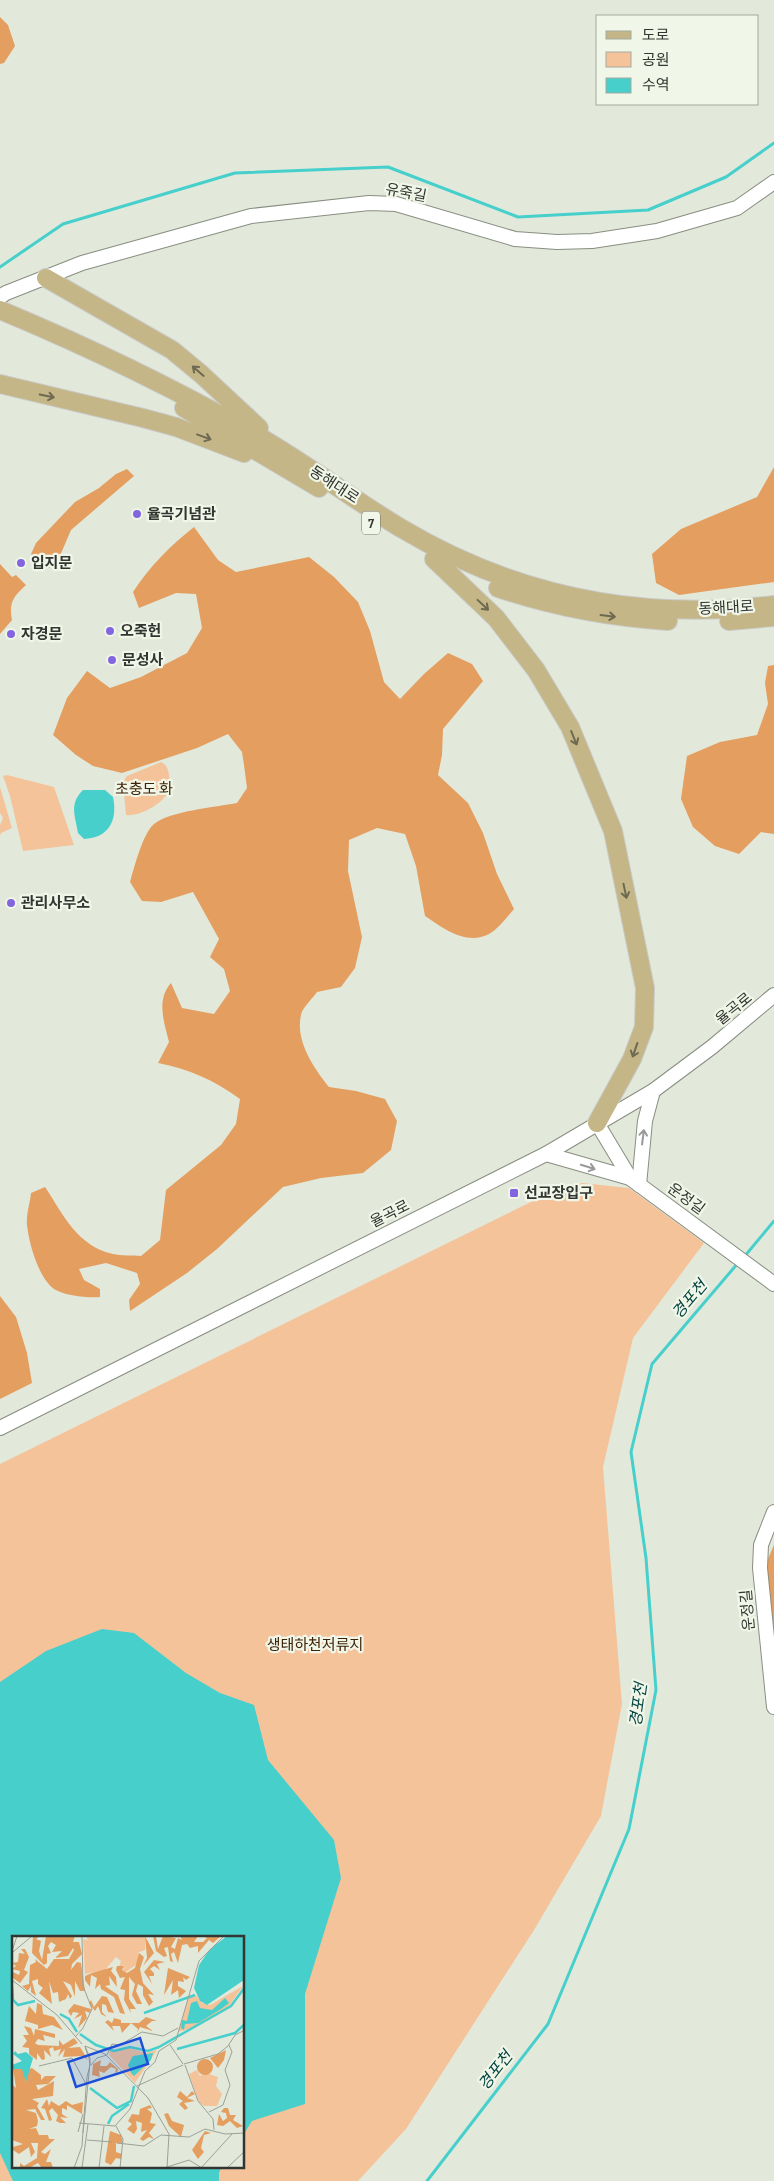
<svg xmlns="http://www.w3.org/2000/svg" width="774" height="2181" viewBox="0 0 774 2181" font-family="'Sofia Sans Condensed','Noto Sans KR',sans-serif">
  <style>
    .green { fill: #f5c39a; fill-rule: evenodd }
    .forest { fill: #e49e5f }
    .water { fill: #47cfcc }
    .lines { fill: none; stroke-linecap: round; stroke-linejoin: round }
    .stream { stroke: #47cfcc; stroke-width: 3 }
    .tertiary-casing { stroke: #888e81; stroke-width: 16 }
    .primary-casing { stroke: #cacac9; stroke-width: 20 }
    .tertiary { stroke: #fff; stroke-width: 14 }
    .primary { stroke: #c4b686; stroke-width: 18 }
    .oneway { stroke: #6d6952 }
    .oneway2 { stroke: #999a98 }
    .poi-dot { fill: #8465e0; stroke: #f0f6e8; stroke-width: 2 }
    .labels { text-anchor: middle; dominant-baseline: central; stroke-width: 4.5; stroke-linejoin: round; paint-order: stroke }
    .shield { fill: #f0f6e8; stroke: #6c6f67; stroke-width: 1 }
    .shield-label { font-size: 14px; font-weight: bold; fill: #333530 }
    .street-label { font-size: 15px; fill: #333530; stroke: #f0f6e8 }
    .poi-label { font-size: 15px; font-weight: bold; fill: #333530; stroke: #f0f6e8; text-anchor: start }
    .park-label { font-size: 15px; fill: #3f2307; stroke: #f0f6e8 }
    .water-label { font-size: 16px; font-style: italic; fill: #024341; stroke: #f0f6e8 }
    .inset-river { fill: none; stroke: #47cfcc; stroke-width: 2.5 }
    .inset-road { fill: none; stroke: #9ca197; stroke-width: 1 }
    .view { fill: #1d4ed8; fill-opacity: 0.15; stroke: #1d4ed8; stroke-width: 2.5 }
    .inset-edge { fill: none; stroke: #333530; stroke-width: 2.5 }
  </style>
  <rect width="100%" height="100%" fill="#e2e9db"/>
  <g class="green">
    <path d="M 161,762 C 167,765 168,769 169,775 C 170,779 170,786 169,790 C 165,803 139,817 126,815 L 123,782 L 127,776 Z"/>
    <polygon points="7,775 54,787 74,845 23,851 10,796 3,776"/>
    <polygon points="0,787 12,828 1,833 0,836 0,825 3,818 0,813"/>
    <path d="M 582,1183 L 629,1188 L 704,1243 L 633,1338 L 603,1467 L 622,1704 L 601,1816 L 534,1930 L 406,2129 L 358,2181 L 0,2181 L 0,1464 L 551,1192 ZM 14,1937 L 244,1937 L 244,2167 L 14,2167 Z"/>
  </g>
  <g class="forest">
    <polygon points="0,17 8,25 15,46 4,63 0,64"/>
    <polygon points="774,467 774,582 679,595 656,583 652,554 681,529 757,497"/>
    <polygon points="127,469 134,476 71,530 56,565 49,568 43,568 31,554 36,543 75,502 99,488 116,474"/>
    <path d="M 194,527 L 218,560 L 236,572 L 309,557 L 334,577 L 358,602 L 370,631 L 384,682 L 400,699 L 424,674 L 448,653 L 472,664 L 483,681 L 443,729 L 442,755 L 438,775 L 468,803 L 483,833 L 497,874 L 514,909 C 507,917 498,929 489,934 C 466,946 443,928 425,916 L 416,866 L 405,834 L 377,828 L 349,840 L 348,871 L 362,937 L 355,968 L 341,987 L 317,992 C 313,998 302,1008 301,1015 C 295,1041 314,1068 329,1087 L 356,1091 L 385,1099 L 397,1121 L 391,1150 L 363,1173 L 321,1178 L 283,1187 L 217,1249 L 187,1273 L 130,1311 L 129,1300 L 140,1284 L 137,1273 L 106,1263 L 79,1269 L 84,1280 L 100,1289 L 100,1297 C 88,1298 65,1296 54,1289 C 38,1277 29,1243 27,1225 C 26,1215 30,1203 31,1193 L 45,1187 C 63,1214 77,1246 113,1254 C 121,1256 132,1255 141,1256 L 160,1240 L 166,1190 L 221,1145 L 236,1124 L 240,1099 C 214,1080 189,1069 158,1063 L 169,1042 C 164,1022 156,1000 171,983 L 182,1008 L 214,1014 L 230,991 L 224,969 L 210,957 L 219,939 L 193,892 L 161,902 L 142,901 L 130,882 C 134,868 143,833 154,824 C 170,811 216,807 237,803 L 247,788 L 244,765 L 242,752 L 228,734 L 197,748 L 122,773 L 93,766 L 76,755 L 53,735 L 67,698 L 87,671 L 110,688 L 141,677 L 187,653 L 202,628 L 196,594 L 176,593 L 139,608 L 133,592 C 150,566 170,546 194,527 Z"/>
    <path d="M 0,564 L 12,577 L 16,575 L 26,585 C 13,597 9,602 12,620 L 0,634 Z"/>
    <polygon points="774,665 774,834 761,832 739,854 715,846 693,827 681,799 687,756 720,742 757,735 768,704 765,683 768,666"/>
    <polygon points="0,1296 16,1317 27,1353 32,1383 0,1399"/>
    <polygon points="774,1545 774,1665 761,1575"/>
  </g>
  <g class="water">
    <path d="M 83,790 L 105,790 L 113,797 C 118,820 109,838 84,839 L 78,833 C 75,815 69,804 83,790 Z"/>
    <polygon points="102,1629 134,1633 186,1673 220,1693 254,1705 268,1760 334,1840 341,1878 305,1994 305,2104 252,2121 244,2134 244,1937 14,1937 14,2167 222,2167 219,2172 219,2181 13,2181 0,2153 0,1682 46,1651"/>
  </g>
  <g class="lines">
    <g class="stream">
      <polyline points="0,267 63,224 235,173 388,167 518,217 648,210 726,177 774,143"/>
      <polyline points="744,1257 774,1221"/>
      <polyline points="427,2181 548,2024 629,1829 656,1690 646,1558 631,1452 652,1364 738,1263"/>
    </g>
    <defs>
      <g id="tertiary">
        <polyline points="0,297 6,293 82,263 251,216 369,203 396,204 515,239 557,242 592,241 657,231 737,208 774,182"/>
        <polyline points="597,1123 630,1178 774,1284"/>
        <polyline points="546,1154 630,1178"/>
        <polyline points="639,1185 645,1121 653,1091"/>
        <polyline points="0,1428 546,1154 653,1091 712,1047 774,995"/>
        <polyline points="774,1512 761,1545 760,1568 774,1707"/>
      </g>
      <g id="primary">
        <polyline points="46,278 172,350 201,374 259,428"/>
        <path d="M 0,310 C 91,348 178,390 263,439 C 309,466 353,499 399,527 C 514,596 641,621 774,605"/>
        <polyline points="0,384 143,418 176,427 244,453"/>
        <polyline points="184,408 319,488"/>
        <polyline points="434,559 496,618 536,670 570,727 613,831 645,988 644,1027 632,1059 597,1123"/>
        <path d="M 498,588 C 554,607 609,617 668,621"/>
        <polyline points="729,621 774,617"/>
      </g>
    </defs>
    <use href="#tertiary" class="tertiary-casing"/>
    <use href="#primary" class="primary-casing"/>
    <use href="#tertiary" class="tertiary"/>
    <use href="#primary" class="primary"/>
  </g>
  <defs><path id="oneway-shaft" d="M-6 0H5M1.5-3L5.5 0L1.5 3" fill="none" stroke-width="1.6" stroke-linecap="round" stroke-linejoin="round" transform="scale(1.25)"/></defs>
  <g class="oneway">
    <use href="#oneway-shaft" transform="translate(198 371) rotate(-139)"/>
    <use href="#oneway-shaft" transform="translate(47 396) rotate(12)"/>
    <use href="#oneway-shaft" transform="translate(204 437) rotate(20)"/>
    <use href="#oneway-shaft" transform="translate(483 605) rotate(43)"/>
    <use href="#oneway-shaft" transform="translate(608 616) rotate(7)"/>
    <use href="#oneway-shaft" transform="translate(574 738) rotate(68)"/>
    <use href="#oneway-shaft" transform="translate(625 891) rotate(78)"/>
    <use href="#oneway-shaft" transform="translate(635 1050) rotate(109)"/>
  </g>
  <g class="oneway2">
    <use href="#oneway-shaft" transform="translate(643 1137) rotate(-83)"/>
    <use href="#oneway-shaft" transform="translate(588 1167) rotate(17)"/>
  </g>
  <g class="poi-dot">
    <circle cx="137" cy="514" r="5"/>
    <circle cx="21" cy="563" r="5"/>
    <circle cx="110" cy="631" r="5"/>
    <circle cx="11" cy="634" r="5"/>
    <circle cx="112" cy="660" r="5"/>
    <circle cx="11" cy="903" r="5"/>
    <rect x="509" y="1188" width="10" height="10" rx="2.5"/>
  </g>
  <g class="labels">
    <rect class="shield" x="362" y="511.5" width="18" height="23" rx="4"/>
    <g class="shield-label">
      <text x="371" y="523">7</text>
    </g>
    <g class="street-label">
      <text transform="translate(406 193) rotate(11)">유죽길</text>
      <text transform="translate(334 485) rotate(33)">동해대로</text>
      <text transform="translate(726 608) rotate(-3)">동해대로</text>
      <text transform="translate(734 1009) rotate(-39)">율곡로</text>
      <text transform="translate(686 1199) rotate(36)">운정길</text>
      <text transform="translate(390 1214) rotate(-27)">율곡로</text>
      <text transform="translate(748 1610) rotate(-95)">운정길</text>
    </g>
    <g class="poi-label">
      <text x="147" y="514">율곡기념관</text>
      <text x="31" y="563">입지문</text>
      <text x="120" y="631">오죽헌</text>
      <text x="21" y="634">자경문</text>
      <text x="122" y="660">문성사</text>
      <text x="21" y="903">관리사무소</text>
      <text x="524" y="1193">선교장입구</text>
    </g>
    <g class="park-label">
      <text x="144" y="789">초충도 화</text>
      <text x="315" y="1645">생태하천저류지</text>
    </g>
    <g class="water-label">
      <text transform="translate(690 1300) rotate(-50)">경포천</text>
      <text transform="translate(639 1705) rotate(-82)">경포천</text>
      <text transform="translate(496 2071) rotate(-52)">경포천</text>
    </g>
  </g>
  <g transform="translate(12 1936)">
    <rect width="232" height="232" fill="#e2e9db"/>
    <path d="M 74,0 L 133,0 L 133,14 L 127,16 L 125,28 L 114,36 L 111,35 L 112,29 L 107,31 L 109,25 L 104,21 L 93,34 L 73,38 L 71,3 L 76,4 ZM 231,50 L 217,70 L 183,91 L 166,96 L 177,61 L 184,59 L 190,67 L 198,69 ZM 117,112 L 134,117 L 145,114 L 123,147 L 97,119 L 98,115 ZM 185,134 L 188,140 L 194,137 L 206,141 L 204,150 L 210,158 L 205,170 L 192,170 L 187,166 L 177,138 Z" fill="#f5c39a"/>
    <path d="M 21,0 L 28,0 L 24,3 L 29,5 L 27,15 L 30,24 L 34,0 L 63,0 L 61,6 L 67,6 L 70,18 L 60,28 L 59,34 L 65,26 L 69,27 L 73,55 L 68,55 L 63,45 L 63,61 L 59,49 L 51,45 L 60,60 L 58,63 L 56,58 L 54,63 L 47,66 L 46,56 L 41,57 L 37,45 L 40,68 L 27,57 L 31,52 L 26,48 L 26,43 L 20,45 L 24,60 L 19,56 L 19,50 L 16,55 L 10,50 L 17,48 L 18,29 L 24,26 L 23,23 L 35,33 L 42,23 L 57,23 L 62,14 L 61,12 L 56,20 L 43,22 L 50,15 L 40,16 L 44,9 L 39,6 L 36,10 L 39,17 L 35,18 L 35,27 L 32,29 L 20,17 ZM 133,0 L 142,17 L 131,30 L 135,22 ZM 141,0 L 144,0 L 146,13 L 151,0 L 164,2 L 159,11 L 163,13 L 166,2 L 170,4 L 168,0 L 186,0 L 182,6 L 191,6 L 195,2 L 190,0 L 209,0 L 201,7 L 197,4 L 186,17 L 186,10 L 178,12 L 175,8 L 170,9 L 166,27 L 162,16 L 159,18 L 161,26 L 158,25 L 156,11 L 152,12 L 155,20 L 152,21 L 144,15 ZM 9,13 L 13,13 L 17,21 L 12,34 L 16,36 L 8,47 L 1,42 L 1,36 L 7,39 L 8,35 L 0,33 L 4,30 L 0,27 L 6,26 L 7,17 L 13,18 ZM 127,17 L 132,21 L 128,33 L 131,47 L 142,59 L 136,58 L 141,66 L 137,70 L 131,59 L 131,51 L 126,48 L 124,55 L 130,68 L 125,68 L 120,59 L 123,48 L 117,41 L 117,63 L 124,73 L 118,73 L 119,77 L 112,64 L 113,54 L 108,53 L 113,41 L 108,42 L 104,34 L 105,30 L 112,30 L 110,34 L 115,37 L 123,32 ZM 142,24 L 153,26 L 145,28 L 148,34 L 142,30 L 138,33 L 142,37 L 142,40 L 137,40 L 140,48 L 132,36 ZM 101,31 L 99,35 L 104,41 L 105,51 L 97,40 L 98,49 L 93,50 L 106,59 L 113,78 L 108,77 L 102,61 L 89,53 L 88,48 L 83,53 L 85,42 L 79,39 L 78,51 L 73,44 L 73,40 L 80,37 ZM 156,32 L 178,41 L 174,44 L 171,41 L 172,46 L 166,45 L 166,50 L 174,55 L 167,62 L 166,54 L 159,59 L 161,44 L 152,59 ZM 90,60 L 95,61 L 102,77 L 96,76 L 94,69 L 90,68 L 90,76 L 95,81 L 89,78 L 86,70 L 83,75 L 77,67 L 79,64 L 82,71 ZM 25,67 L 30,69 L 31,78 L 42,81 L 51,94 L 40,89 L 26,93 L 26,89 L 13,85 L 17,70 L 24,78 ZM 62,68 L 79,73 L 78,77 L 73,75 L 75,82 L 66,92 L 70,79 L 62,83 L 67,77 L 61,76 L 59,80 L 56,75 ZM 134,81 L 145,85 L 140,85 L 134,90 L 141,95 L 128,91 L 125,97 L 126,93 L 119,87 L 110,97 L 108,90 L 100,90 L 102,95 L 93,86 L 96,84 L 100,87 L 102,82 L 109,84 L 109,87 L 127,87 ZM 12,90 L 19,92 L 22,100 L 23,93 L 43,98 L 43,102 L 31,99 L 33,105 L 26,103 L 23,107 L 26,109 L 47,110 L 47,104 L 51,109 L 62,102 L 66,107 L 56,112 L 68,111 L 76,124 L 70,120 L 51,121 L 53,113 L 46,121 L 49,113 L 42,115 L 41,111 L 37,113 L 39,121 L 32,114 L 33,123 L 30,124 L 25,117 L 25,124 L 17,118 L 17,112 L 10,111 L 15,105 L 11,99 L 17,99 ZM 214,114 L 212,124 L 206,132 L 198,122 ZM185 131a8 8 0 1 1 16 0a8 8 0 1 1-16 0ZM 89,124 L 88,130 L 95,130 L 98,126 L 106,133 L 106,135 L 103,137 L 104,133 L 99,131 L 92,137 L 87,135 L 88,141 L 80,139 L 81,128 ZM 1,132 L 11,133 L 14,146 L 15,134 L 20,132 L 29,139 L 29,144 L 33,140 L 44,140 L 36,148 L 24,149 L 26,154 L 42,145 L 41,160 L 20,163 L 27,167 L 25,170 L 33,184 L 29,184 L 23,173 L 14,174 L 24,177 L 26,185 L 25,190 L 17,193 L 24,192 L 27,199 L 36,199 L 37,203 L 43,203 L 29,216 L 33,218 L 39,213 L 34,226 L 39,226 L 41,232 L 30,232 L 26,227 L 17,232 L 8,231 L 8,227 L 12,230 L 25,222 L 26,207 L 19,207 L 23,216 L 19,221 L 17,211 L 7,218 L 1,214 L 1,211 L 11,208 L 0,204 L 0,148 L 4,152 ZM 168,155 L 175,161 L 180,155 L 183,158 L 175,162 L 183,165 L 172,167 L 176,172 L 173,174 L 167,168 L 171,165 L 165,161 ZM 35,163 L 37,170 L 39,165 L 47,170 L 54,165 L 60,169 L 71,166 L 70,178 L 55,169 L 55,174 L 50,172 L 50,178 L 56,182 L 48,181 L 54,187 L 48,187 L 44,185 L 46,179 L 40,172 L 37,175 L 40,184 L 37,185 L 33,173 L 29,172 ZM 138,169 L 140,172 L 135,173 L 140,177 L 138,187 L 144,188 L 137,197 L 142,203 L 137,201 L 131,205 L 128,203 L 135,194 L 129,196 L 130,187 L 124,185 L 125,193 L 122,198 L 115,193 L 120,188 L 116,185 L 120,178 L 127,179 L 128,173 ZM 212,172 L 216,172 L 218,179 L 224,179 L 221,184 L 231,190 L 225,192 L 218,185 L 211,190 L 205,189 L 207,178 L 211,185 L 215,182 L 214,177 L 209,176 ZM 156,177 L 160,185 L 172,189 L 169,201 L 157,190 L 152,178 ZM 98,195 L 109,199 L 111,208 L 104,207 L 104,216 L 110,218 L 109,223 L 104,222 L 99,229 L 93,226 ZM 193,195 L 199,197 L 192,199 L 189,212 L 192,216 L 186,223 L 180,214 Z" fill="#e49e5f"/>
    <path d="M 215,0 L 232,0 L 232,44 L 195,69 L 188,65 L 182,52 L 187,29 L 198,13 ZM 213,62 L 217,67 L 209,73 L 186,87 L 173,88 L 172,94 L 169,92 L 170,84 L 175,85 L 179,67 L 185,65 L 188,72 L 200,74 ZM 3,115 L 6,118 L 14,116 L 21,122 L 14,146 L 10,133 L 0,133 L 0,129 L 10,125 L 1,118 ZM 141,117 L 139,124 L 122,140 L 119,137 L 116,129 L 121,120 Z" fill="#47cfcc"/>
    <path class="inset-river" d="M 0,51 L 1,64 L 6,69 L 23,65M 132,77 L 183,59M 48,78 L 57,83 L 65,96M 68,98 L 84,109 L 102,115 L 118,111 L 136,115 L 147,111M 147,111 L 219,70 L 233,51M 165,113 L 223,97 L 233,88M 78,152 L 105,172 L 119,165 L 122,150M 96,188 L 100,180 L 117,168"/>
    <path class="inset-road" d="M 0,15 L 5,0M 1,16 L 20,0M 0,44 L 45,79 L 70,108M 64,100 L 71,92 L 80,73 L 71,50 L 70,0M 158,109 L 171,128M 73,110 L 93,118 L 136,162 L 157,198 L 155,232M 95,119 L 100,108 L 108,109 L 130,96 L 151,100 L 166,92M 172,128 L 206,118 L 216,110 L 223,99 L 233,94M 79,129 L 85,122 L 95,119M 173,129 L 186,165 L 201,183 L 202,194M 27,130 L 60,122 L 74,148M 125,150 L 171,129M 197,176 L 211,169 L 218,149 L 213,134 L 220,116 L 217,109M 67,187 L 103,190 L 118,173 L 133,135 L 143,126 L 147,115 L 164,104 L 187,25 L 212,0M 104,190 L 111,203 L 108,232M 66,196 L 71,178M 75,204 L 100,206M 105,207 L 132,210 L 149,199 L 177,201 L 193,193 L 213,198 L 233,197M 62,232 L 70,210 L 74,152 L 75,141 L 78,129 L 77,122 L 74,114 L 73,110 L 78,122 L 78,127 L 71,197M 70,232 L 76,188M 87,232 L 92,190M 152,232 L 177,224 L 190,232M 189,232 L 220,198M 215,232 L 233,215"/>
    <path class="view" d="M 128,102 L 136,128 L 64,151 L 56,126 Z"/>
    <rect width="232" height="232" class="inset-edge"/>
  </g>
  <rect x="596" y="15" width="162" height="90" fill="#f0f6e8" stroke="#a4a99e"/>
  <rect x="606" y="31" width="25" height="8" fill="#c4b686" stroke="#a4a99e"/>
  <text x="642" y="40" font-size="15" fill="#333530">도로</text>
  <rect x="606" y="52" width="25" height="15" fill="#f5c39a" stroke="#a4a99e"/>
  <text x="642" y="65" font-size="15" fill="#333530">공원</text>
  <rect x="606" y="78" width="25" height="15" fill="#47cfcc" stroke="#a4a99e"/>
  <text x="642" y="90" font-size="15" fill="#333530">수역</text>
</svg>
